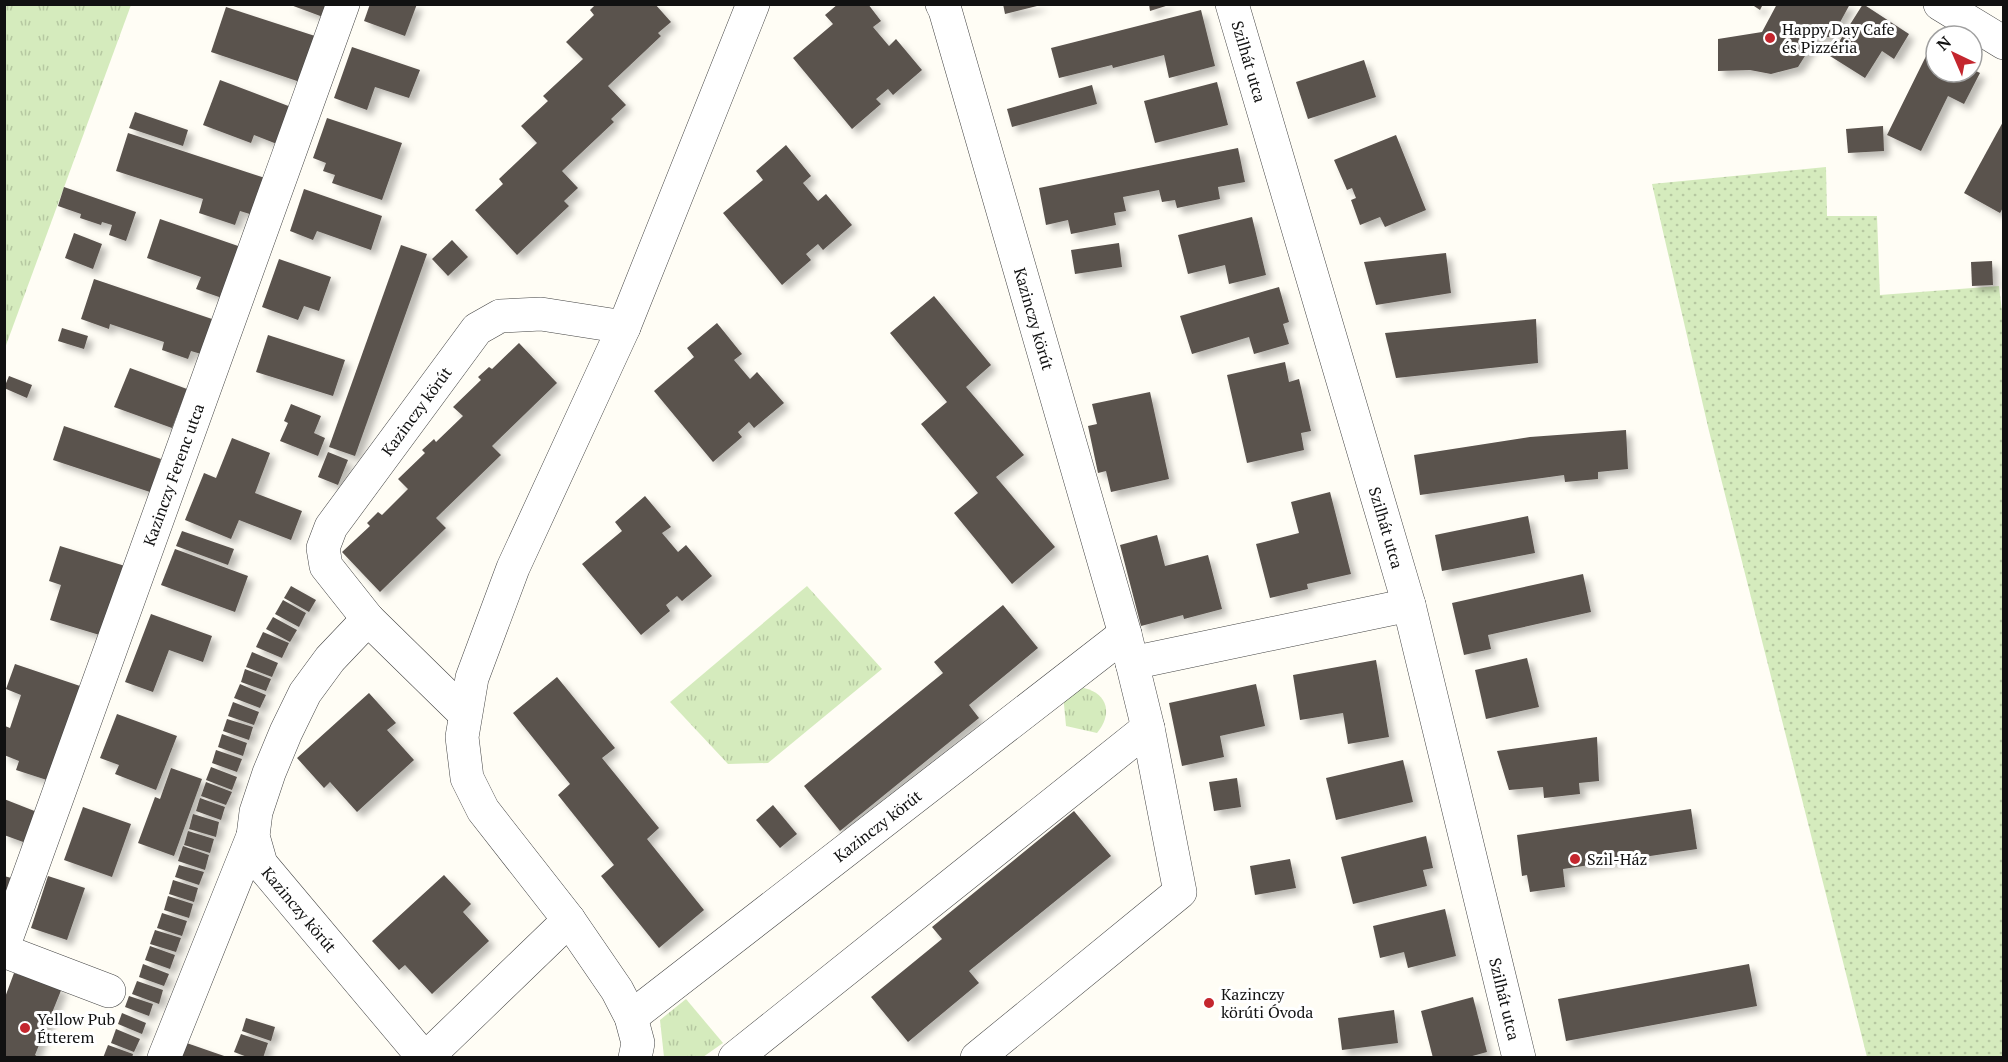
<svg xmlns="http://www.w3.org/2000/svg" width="2008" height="1062" viewBox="0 0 2008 1062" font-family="'PT Serif',serif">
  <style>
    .grass { fill: url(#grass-tufts) }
    .garden { fill: url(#garden-dots) }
    .building { fill: #5a524d; filter: url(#shadow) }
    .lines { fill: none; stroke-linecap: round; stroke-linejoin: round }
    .minor-casing { stroke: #444; stroke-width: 34 }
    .minor { stroke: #fff; stroke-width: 33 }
    .poi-dot { fill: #c4262e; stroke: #fff; stroke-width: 2 }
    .labels { text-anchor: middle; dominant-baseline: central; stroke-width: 6; stroke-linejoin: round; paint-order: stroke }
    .poi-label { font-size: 16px; fill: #111; stroke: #fff; text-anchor: start }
    .street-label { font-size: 16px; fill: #111; stroke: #fff }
  </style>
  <defs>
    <pattern id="grass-tufts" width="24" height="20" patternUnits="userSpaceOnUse" patternTransform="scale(1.5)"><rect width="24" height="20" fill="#d5ebbd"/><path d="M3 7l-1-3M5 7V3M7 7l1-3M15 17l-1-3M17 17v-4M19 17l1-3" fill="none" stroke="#b6c8a1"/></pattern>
    <pattern id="garden-dots" width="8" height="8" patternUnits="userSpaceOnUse" patternTransform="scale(1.5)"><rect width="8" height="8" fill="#d5ebbd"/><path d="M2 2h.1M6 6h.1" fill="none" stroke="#b6c8a1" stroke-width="1.8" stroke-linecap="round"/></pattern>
    <filter id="shadow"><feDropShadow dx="5.5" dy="5.5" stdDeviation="3" flood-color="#0004"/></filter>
  </defs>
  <rect width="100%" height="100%" fill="#fffdf5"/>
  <g class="grass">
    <polygon points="5,4 131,5 5,348 4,5"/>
    <polygon points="807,586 882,669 768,763 728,764 670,702"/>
    <path d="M 1084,688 C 1109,694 1112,715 1097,733 L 1066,726 L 1063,694 Z"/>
    <polygon points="686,999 723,1043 703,1057 664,1057 660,1020"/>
  </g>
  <polygon class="garden" points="1826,167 1827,216 1877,216 1880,295 1999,286 2004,329 2003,1057 1867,1057 1709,431 1652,184"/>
  <g class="building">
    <polygon points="288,4 327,4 323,17"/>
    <polygon points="370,4 417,4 405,36 364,21"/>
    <polygon points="596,4 655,4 671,22 658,33 661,36 608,86 626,105 611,119 614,122 562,171 578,188 564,201 569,206 517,255 475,210 503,184 499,179 537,143 521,126 548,101 543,96 583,59 566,42 594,15 590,10"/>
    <polygon points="838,4 868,4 881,21 873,27 889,46 896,39 922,70 893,95 888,89 876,99 881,104 852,129 793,58 833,24 825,15"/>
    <polygon points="1003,4 1041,4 1041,5 1005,14"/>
    <polygon points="1149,4 1169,4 1169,5 1150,11"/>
    <polygon points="1751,4 1763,4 1760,10"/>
    <polygon points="1777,4 1850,4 1832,37 1817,37 1798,67 1771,74 1750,70 1718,71 1718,39 1762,32"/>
    <polygon points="1863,4 1909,34 1894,59 1882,51 1865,78 1830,56"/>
    <polygon points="226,7 315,36 300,82 211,52"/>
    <polygon points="1201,10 1215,66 1169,78 1164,55 1113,68 1112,65 1059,78 1051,48"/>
    <polygon points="352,47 420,70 409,98 375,87 367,110 334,98"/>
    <polygon points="1930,48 1936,51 1936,72 1972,72 1972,69 1980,73 1964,104 1948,96 1921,151 1887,135"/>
    <polygon points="1364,60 1376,97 1308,119 1296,82"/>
    <polygon points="220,80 291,107 277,144 254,135 251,143 203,125"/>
    <polygon points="1217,82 1228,125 1155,143 1144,101"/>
    <polygon points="1092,85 1097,104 1012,127 1007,109"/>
    <polygon points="135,112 188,130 183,146 129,128"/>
    <polygon points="327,118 402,143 382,200 332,183 335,175 323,171 326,163 313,158"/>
    <polygon points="2004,120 2004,206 2000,213 1964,193"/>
    <polygon points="1883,126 1884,151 1848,153 1846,129"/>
    <polygon points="128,133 265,178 253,215 240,211 235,225 199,213 203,199 116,171"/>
    <polygon points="1396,135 1426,210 1385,227 1380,217 1360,225 1351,200 1356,198 1352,188 1347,190 1334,160"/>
    <polygon points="786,145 811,176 803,183 818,201 826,194 852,225 823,250 818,244 806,254 811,260 782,285 723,213 763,180 756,171"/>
    <polygon points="1238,148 1245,182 1218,187 1220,199 1177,208 1175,200 1162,202 1159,190 1123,197 1126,211 1114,213 1116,225 1071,234 1068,220 1046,225 1039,188"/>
    <polygon points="64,187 136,212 126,241 109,235 112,225 102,222 101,225 80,218 81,214 58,206"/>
    <polygon points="304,189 382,216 371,250 317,231 313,240 290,231"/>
    <polygon points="1252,217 1266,275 1229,284 1225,265 1188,274 1178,235"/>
    <polygon points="160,219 241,247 222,298 196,289 201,277 147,258"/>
    <polygon points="74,233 102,244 93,269 65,258"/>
    <polygon points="452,240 468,257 448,276 432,259"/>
    <polygon points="1119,243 1122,267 1075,274 1071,250"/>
    <polygon points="401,245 427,254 355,456 329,447"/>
    <polygon points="1446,253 1451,293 1376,305 1364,262"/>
    <polygon points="279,259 331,277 319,311 304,306 298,320 262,307"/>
    <polygon points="1992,261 1993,285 1972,286 1971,262"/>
    <polygon points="94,279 212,319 201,354 191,351 188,359 162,350 164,342 110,324 109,329 81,319"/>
    <polygon points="1279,287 1289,322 1283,324 1289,344 1254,354 1249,337 1192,354 1180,316"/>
    <polygon points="934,296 991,365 966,387 1024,455 996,477 1055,547 1012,584 954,513 978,493 921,424 947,402 890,333"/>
    <polygon points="1536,319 1538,363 1396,378 1385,333"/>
    <polygon points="717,323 742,354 734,360 750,379 757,372 784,403 754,428 749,422 738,432 742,437 713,462 654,391 694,357 687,348"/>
    <polygon points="62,328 88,336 84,349 58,341"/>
    <polygon points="268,335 345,360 333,396 256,372"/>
    <polygon points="519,343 557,383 492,446 501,455 436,518 446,528 380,592 342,552 370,526 367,523 378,512 382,515 408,489 398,479 425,453 422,450 434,439 436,442 463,416 453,407 481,380 478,377 489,367 492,369"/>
    <polygon points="1285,362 1289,382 1299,379 1311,431 1301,433 1304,450 1247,463 1227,375"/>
    <polygon points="130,368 187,389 172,428 114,407"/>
    <polygon points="9,376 32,385 27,398 4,388"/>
    <polygon points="1150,392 1169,479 1111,492 1106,471 1098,473 1088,426 1097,424 1092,404"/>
    <polygon points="291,404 321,416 314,433 325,438 318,456 280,441 288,423 284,421"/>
    <polygon points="64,426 161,459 150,492 53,460"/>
    <polygon points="1626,430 1628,469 1598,472 1598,479 1565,482 1564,475 1420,495 1414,455 1530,437"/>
    <polygon points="232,438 270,453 255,493 302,511 291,540 239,520 231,539 185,520 204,473 216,478"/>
    <polygon points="328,452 348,460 338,485 318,477"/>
    <polygon points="1330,492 1351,574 1307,584 1308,589 1270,598 1256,544 1299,533 1291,502"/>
    <polygon points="645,496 671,527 662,533 678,552 686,545 712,576 682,601 677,596 666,605 670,611 641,635 582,564 622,531 615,522"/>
    <polygon points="1528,516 1535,553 1442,571 1435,535"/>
    <polygon points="182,531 234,549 228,565 176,546"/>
    <polygon points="1157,535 1165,566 1208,555 1222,609 1184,619 1183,615 1141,626 1120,545"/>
    <polygon points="60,546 125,566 103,636 50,620 61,585 49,581"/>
    <polygon points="175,549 248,576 235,612 161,585"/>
    <polygon points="1583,574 1591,612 1488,635 1491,649 1464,655 1452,603"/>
    <polygon points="291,586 316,600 309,612 284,598"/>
    <polygon points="283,600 306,613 299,627 275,614"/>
    <polygon points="1003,605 1038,648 969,705 979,718 840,831 804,786 943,673 934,662"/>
    <polygon points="151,614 212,636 203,662 169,650 153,692 125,682"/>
    <polygon points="273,617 297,630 290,642 266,629"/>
    <polygon points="263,632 289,643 282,658 256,647"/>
    <polygon points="252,652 278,663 272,677 246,667"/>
    <polygon points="1527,658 1539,707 1486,719 1475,670"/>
    <polygon points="1376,660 1389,737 1348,744 1343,713 1300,720 1293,675"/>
    <polygon points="15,664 83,687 50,781 16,770 19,761 4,755 4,728 5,726 10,728 21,695 6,689"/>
    <polygon points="245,669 271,679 266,691 241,682"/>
    <polygon points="557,677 615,748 602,758 659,828 647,839 704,910 659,948 601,876 614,865 558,795 570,784 513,713"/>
    <polygon points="240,684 266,695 260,708 234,698"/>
    <polygon points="1256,684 1265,726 1220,736 1224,757 1182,766 1169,703"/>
    <polygon points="369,693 396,723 387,730 414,760 357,812 330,782 324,788 297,758"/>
    <polygon points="233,702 259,712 254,725 228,716"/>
    <polygon points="117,714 177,736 156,790 115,774 119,765 100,758"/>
    <polygon points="227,719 253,727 249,740 223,731"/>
    <polygon points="222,734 247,743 243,756 218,747"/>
    <polygon points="1597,737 1599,781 1579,783 1580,794 1544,798 1543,787 1509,790 1497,751"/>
    <polygon points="216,750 242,759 237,772 212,763"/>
    <polygon points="1403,760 1413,802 1336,820 1326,778"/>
    <polygon points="211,767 237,777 232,790 206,780"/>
    <polygon points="171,768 202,779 174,856 138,843 155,797 160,799"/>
    <polygon points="1237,778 1241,807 1214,811 1209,782"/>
    <polygon points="206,782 232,792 226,805 201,796"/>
    <polygon points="200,798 225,807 221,820 196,811"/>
    <polygon points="4,799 37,812 26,843 4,835"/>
    <polygon points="773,805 797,834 780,848 756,820"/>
    <polygon points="83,807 131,824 112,877 64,860"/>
    <polygon points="1691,809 1697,849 1563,869 1565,887 1530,892 1527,875 1522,876 1517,835"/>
    <polygon points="1074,811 1111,856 969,971 979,983 908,1042 871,997 942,939 932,927"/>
    <polygon points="193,814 219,822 216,837 189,829"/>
    <polygon points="188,831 214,839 210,853 184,845"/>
    <polygon points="1426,836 1433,868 1423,870 1427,886 1353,904 1341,857"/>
    <polygon points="183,846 209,855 205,870 178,861"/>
    <polygon points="1290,859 1296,888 1255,895 1250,866"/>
    <polygon points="179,865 204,872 199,885 175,877"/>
    <polygon points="444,875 471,904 463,912 489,941 432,994 405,965 399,970 372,941"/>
    <polygon points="4,876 15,879 4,907"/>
    <polygon points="48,876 85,888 67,940 31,928"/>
    <polygon points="173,880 198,888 194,902 169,894"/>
    <polygon points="168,896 193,904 189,918 164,910"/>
    <polygon points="1445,909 1456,956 1408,968 1404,952 1380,958 1373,926"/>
    <polygon points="162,913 187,921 182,936 157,928"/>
    <polygon points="155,930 181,938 176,952 150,944"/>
    <polygon points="150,946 175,955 170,969 145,960"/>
    <polygon points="143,964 169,974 164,986 139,977"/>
    <polygon points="1749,964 1757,1006 1566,1041 1558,999"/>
    <polygon points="14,973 62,988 35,1055 40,1058 4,1058 4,1000"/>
    <polygon points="137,981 163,990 159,1004 132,994"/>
    <polygon points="129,996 153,1004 149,1016 125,1007"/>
    <polygon points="1473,997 1487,1052 1465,1058 1433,1058 1421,1011"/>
    <polygon points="1394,1010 1398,1043 1342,1050 1338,1018"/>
    <polygon points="122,1013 146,1023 142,1034 118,1024"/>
    <polygon points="246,1018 275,1027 271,1041 242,1031"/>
    <polygon points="116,1029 140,1039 134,1052 111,1043"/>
    <polygon points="241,1034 268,1043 263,1058 250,1058 234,1052"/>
    <polygon points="178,1040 227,1057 227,1058 172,1058"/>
    <polygon points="108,1045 133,1054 132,1058 103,1058"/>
  </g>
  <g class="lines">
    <defs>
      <g id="minor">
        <path id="s1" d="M 942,4 L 945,10 L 1125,634 L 1148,728 L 1180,892 L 977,1058"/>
        <path id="s2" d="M 1232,4 L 1409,605 L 1519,1058"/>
        <polyline points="1940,4 2004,43"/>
        <path id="s3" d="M 368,619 L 330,659 L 305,693 L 286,732 L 269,773 L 256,812 L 253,836 L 261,864 L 424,1058"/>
        <polyline points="1132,663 1409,605"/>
        <path id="s4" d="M 465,714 L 368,619 L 326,566 L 323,548 L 331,527 L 477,329 L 500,316 L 541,314 L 624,327"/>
        <path id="s5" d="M 4,945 L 343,4"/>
        <polyline points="4,951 109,991"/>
        <path id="s6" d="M 631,1017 L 1125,634"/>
        <polyline points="164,1058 253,836"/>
        <polyline points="426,1058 569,920"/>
        <polyline points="635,1058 638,1043 631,1017 617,990 569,920 483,810 467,778 462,737 472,678 513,568 624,327 753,4"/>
        <polyline points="735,1058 1148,728"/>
      </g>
    </defs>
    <use href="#minor" class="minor-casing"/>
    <use href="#minor" class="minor"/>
  </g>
  <g class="poi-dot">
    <circle cx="1770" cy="38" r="6"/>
    <circle cx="1575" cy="859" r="6"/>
    <circle cx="1209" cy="1003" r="6"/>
    <circle cx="25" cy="1028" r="6"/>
  </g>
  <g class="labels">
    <g class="poi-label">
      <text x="1782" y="29">Happy Day Cafe<tspan x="1782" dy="18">és Pizzéria</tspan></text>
      <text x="1587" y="859">Szil-Ház</text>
      <text x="1221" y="994">Kazinczy<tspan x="1221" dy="18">körúti Óvoda</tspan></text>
      <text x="37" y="1019">Yellow Pub<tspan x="37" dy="18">Étterem</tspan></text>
    </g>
    <g class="street-label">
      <text stroke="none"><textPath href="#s2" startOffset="60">Szilhát utca</textPath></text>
      <text stroke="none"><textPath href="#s1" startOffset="328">Kazinczy körút</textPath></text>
      <text stroke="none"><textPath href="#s4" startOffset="388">Kazinczy körút</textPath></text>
      <text stroke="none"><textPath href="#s5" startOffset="500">Kazinczy Ferenc utca</textPath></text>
      <text stroke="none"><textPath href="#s2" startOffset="546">Szilhát utca</textPath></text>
      <text stroke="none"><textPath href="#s6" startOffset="312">Kazinczy körút</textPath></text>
      <text stroke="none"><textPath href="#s3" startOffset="339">Kazinczy körút</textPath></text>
      <text stroke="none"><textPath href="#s2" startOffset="1032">Szilhát utca</textPath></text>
    </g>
  </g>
  <rect width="2008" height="1062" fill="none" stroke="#111111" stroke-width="12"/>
  <g transform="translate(1954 54) rotate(316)"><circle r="28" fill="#ffffff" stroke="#a0a0a0" stroke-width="1.5"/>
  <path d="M0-4.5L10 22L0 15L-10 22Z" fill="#c4262e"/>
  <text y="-9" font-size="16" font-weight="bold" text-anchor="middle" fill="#111111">N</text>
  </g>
</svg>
